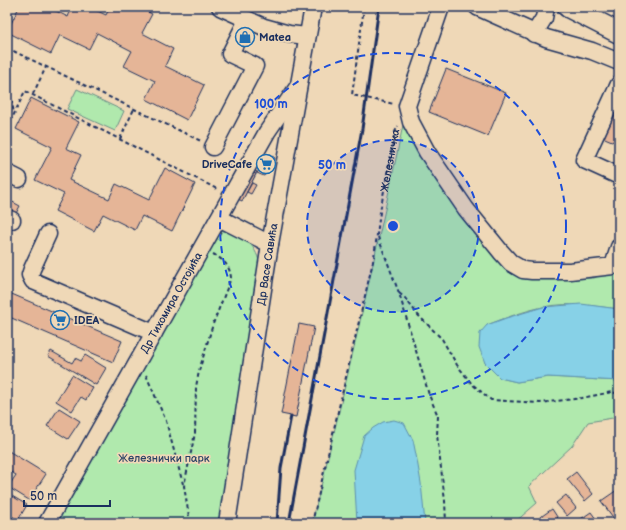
<svg xmlns="http://www.w3.org/2000/svg" width="626" height="530" viewBox="0 0 626 530" font-family="'Balsamiq Sans',sans-serif">
  <style>
    .green { fill: #b0e9ad; stroke: #668c86 }
    .water { fill: #87d1e7; stroke: #5c90b0 }
    .building { fill: #e5b597; stroke: #1b2f5e }
    .lines { fill: none; stroke-linecap: round; stroke-linejoin: round }
    .minor-casing { stroke: #1b2f5e; stroke-width: 19 }
    .major-casing { stroke: #1b2f5e; stroke-width: 23 }
    .path { stroke: #1b2f5e; stroke-width: 2; stroke-dasharray: 4 3; stroke-linecap: butt }
    .minor { stroke: #efd8b7; stroke-width: 16 }
    .major { stroke: #efd8b7; stroke-width: 20 }
    .rail { stroke: #1b2f5e; stroke-width: 3 }
    .ring { fill: none; stroke: #1d4ed8; stroke-width: 2; stroke-dasharray: 7 5 }
    .labels { text-anchor: middle; dominant-baseline: central; stroke-width: 3.5; stroke-linejoin: round; paint-order: stroke }
    .poi-label { font-size: 11px; font-weight: bold; fill: #1b2f5e; stroke: #efd8b7; text-anchor: start }
    .street-label { font-size: 11px; fill: #1b2f5e; stroke: #efd8b7 }
    .park-label { font-size: 11px; fill: #2a4266; stroke: #efd8b7 }
    .centre { fill: #1d4ed8; stroke: #efd8b7; stroke-width: 2 }
    .ring-label { font-size: 12px; text-anchor: middle; font-weight: bold; fill: #1d4ed8; stroke: #efd8b7; stroke-width: 3.5; stroke-linejoin: round; paint-order: stroke }
  </style>
  <rect width="100%" height="100%" fill="#efd8b7"/>
  <filter id="ink" filterUnits="userSpaceOnUse"><feTurbulence type="fractalNoise" baseFrequency=".025" numOctaves="2"/><feDisplacementMap in="SourceGraphic" scale="8" xChannelSelector="R" yChannelSelector="G"/><feConvolveMatrix kernelMatrix="1 2 1 2 8 2 1 2 1" color-interpolation-filters="sRGB"/></filter>
  <g filter="url(#ink)">
    <g class="green">
      <polygon points="77,89 124,111 115,131 67,109"/>
      <path d="M 407,106 L 514,272 L 552,278 L 594,278 L 615,268 L 619,269 L 619,309 C 594,306 568,302 543,307 C 524,311 505,318 487,325 L 485,363 L 500,378 L 517,382 L 548,377 L 619,381 L 619,417 L 588,422 L 572,446 L 529,486 L 537,503 L 514,523 L 312,523 C 346,385 378,246 407,106 Z"/>
      <path d="M 221,231 C 242,231 255,244 260,264 L 220,523 L 56,523 L 217,232 Z"/>
    </g>
    <g class="water">
      <polygon points="581,304 619,309 619,381 548,377 517,382 500,378 485,363 479,347 480,333 487,325 506,318 543,307"/>
      <polygon points="394,420 404,423 413,440 417,460 421,483 425,523 357,523 354,470 364,436 373,428 383,422"/>
    </g>
    <g class="building">
      <polygon points="19,7 48,7 68,17 72,7 89,7 106,15 110,7 138,7 152,14 142,33 173,49 165,66 204,85 187,120 146,99 155,81 124,66 132,51 97,33 89,49 60,35 51,54 7,32"/>
      <polygon points="446,69 506,93 488,136 429,112"/>
      <polygon points="619,93 619,144 600,136"/>
      <polygon points="31,98 79,122 66,148 81,155 69,180 109,199 116,184 149,200 165,168 195,184 172,231 142,216 135,230 103,214 94,231 55,211 64,194 35,180 52,147 16,129"/>
      <polygon points="269,154 275,158 264,176 257,173"/>
      <polygon points="250,168 257,172 243,199 236,195"/>
      <polygon points="249,171 256,174 242,201 234,197"/>
      <polygon points="252,183 256,185 251,194 247,192"/>
      <polygon points="7,199 20,206 14,217 7,214"/>
      <polygon points="7,292 122,341 113,362 7,316"/>
      <polygon points="299,324 314,327 296,417 281,414"/>
      <polygon points="51,351 72,363 75,358 81,361 85,355 106,368 96,385 48,356"/>
      <polygon points="72,375 93,388 86,400 81,397 72,411 56,401"/>
      <polygon points="59,408 80,421 68,439 47,426"/>
      <polygon points="7,450 46,474 29,500 8,487 16,475 11,472 10,473 7,471"/>
      <polygon points="576,472 593,494 585,501 567,479"/>
      <polygon points="617,490 619,492 619,516 615,520 601,501"/>
      <polygon points="7,493 27,505 18,520 7,513"/>
      <polygon points="566,495 576,508 567,516 556,503"/>
      <polygon points="552,509 561,523 537,523 535,521"/>
      <polygon points="591,512 599,523 579,523 578,521"/>
      <polygon points="7,516 17,522 16,523 7,523"/>
    </g>
    <g class="lines">
      <defs>
        <g id="minor">
          <polyline points="220,7 264,27 289,34 307,36"/>
          <polyline points="441,7 407,106 411,122 427,152 466,209 501,252 511,263 523,270 532,271 570,271 613,266 619,247"/>
          <polyline points="477,7 546,38 592,51 619,62"/>
          <polyline points="534,34 544,18 546,7"/>
          <polyline points="619,84 584,160 619,176"/>
          <polyline points="213,147 255,66 230,54 247,20"/>
          <polyline points="7,173 19,179"/>
          <polyline points="7,218 12,220"/>
          <polyline points="219,218 270,244"/>
          <polyline points="48,234 32,269 30,275 33,281 154,333"/>
          <path id="s2" d="M 47,523 L 267,132 L 297,88"/>
          <path id="s3" d="M 227,523 L 270,244 L 313,7"/>
        </g>
        <polyline id="major" points="568,7 619,33"/>
      </defs>
      <use href="#minor" class="minor-casing"/>
      <use href="#major" class="major-casing"/>
      <g class="path">
        <polyline points="256,7 268,7"/>
        <polyline points="364,7 352,95 394,104"/>
        <polyline points="7,48 201,141"/>
        <polyline points="7,79 14,113"/>
        <polyline points="33,94 46,67"/>
        <polyline points="7,126 8,127 25,91 219,190"/>
        <polyline points="120,139 134,109"/>
        <polyline points="378,237 399,293 429,395 438,416 437,435 445,501 446,523"/>
        <polyline points="399,293 405,298 418,315 442,339 457,365 472,384 491,400 540,403 582,398 612,392 619,394"/>
        <polyline points="146,375 166,421 183,484"/>
        <path d="M 190,523 L 184,486 L 195,433 L 196,387 L 199,371 L 213,324 L 231,278 C 230,266 224,260 213,254"/>
        <path id="s1" d="M 312,523 L 374,257 L 380,212 L 395,132 L 398,126"/>
      </g>
      <use href="#minor" class="minor"/>
      <use href="#major" class="major"/>
      <g class="rail">
        <polyline points="277,523 281,468 291,416"/>
        <polyline points="289,523 362,129 379,7"/>
      </g>
    </g>
  </g>
  <circle cx="393" cy="226" r="86" fill="#1d4ed8" fill-opacity=".12"/>
  <g class="ring">
    <circle cx="393" cy="226" r="86"/>
    <circle cx="393" cy="226" r="173"/>
  </g>
  <defs>
    <symbol id="shop-ring" viewBox="-11 -11 22 22"><circle r="9.5" fill="#efd8b7" stroke="#1f6fb2" stroke-width="1.5"/><path d="M-5-2.5h2.3a2.7 3.5 0 0 1 5.4 0H5L5.5 6h-11ZM-1.5-2.5h3a1.5 2.3 0 0 0-3 0Z" fill="#1f6fb2"/></symbol>
    <symbol id="supermarket-ring" viewBox="-11 -11 22 22"><circle r="9.5" fill="#efd8b7" stroke="#1f6fb2" stroke-width="1.5"/><path d="M-6-5.5h2.5l.6 2H6L4.5 2H-2.5L-4.4-4H-6ZM-1.5 3.2a1.3 1.3 0 1 0 .1 0ZM3 3.2a1.3 1.3 0 1 0 .1 0Z" fill="#1f6fb2"/></symbol>
  </defs>
  <g fill-rule="evenodd">
    <use href="#shop-ring" x="234" y="26" width="22" height="22"/>
    <use href="#supermarket-ring" x="255" y="153" width="22" height="22"/>
    <use href="#supermarket-ring" x="49" y="309" width="22" height="22"/>
  </g>
  <g class="labels">
    <g class="poi-label">
      <text x="259" y="37">Matea</text>
      <text x="252" y="164" text-anchor="end">DriveCafe</text>
      <text x="74" y="320">IDEA</text>
    </g>
    <g class="street-label">
      <text stroke="none"><textPath href="#s1" startOffset="371">Железничка</textPath></text>
      <text stroke="none"><textPath href="#s3" startOffset="262">Др Васе Савића</textPath></text>
      <text stroke="none"><textPath href="#s2" startOffset="253">Др Тихомира Остојића</textPath></text>
    </g>
    <g class="park-label">
      <text x="164" y="458">Железнички парк</text>
    </g>
  </g>
  <circle cx="393" cy="226" r="6" class="centre"/>
  <g class="ring-label">
    <text x="271" y="108">100 m</text>
    <text x="332" y="169">50 m</text>
  </g>
  <rect width="626" height="530" fill="none" stroke="#efd8b7" stroke-width="24"/>
  <rect x="12" y="12" width="602" height="506" fill="none" stroke="#1b2f5e" stroke-width="1.5" filter="url(#ink)"/>
  <path d="M24 500v6h86v-6" fill="none" stroke="#1b2f5e" stroke-width="2"/>
  <text x="30" y="500" font-size="12" fill="#1b2f5e" stroke="#efd8b7" stroke-width="3" paint-order="stroke">50 m</text>
</svg>
